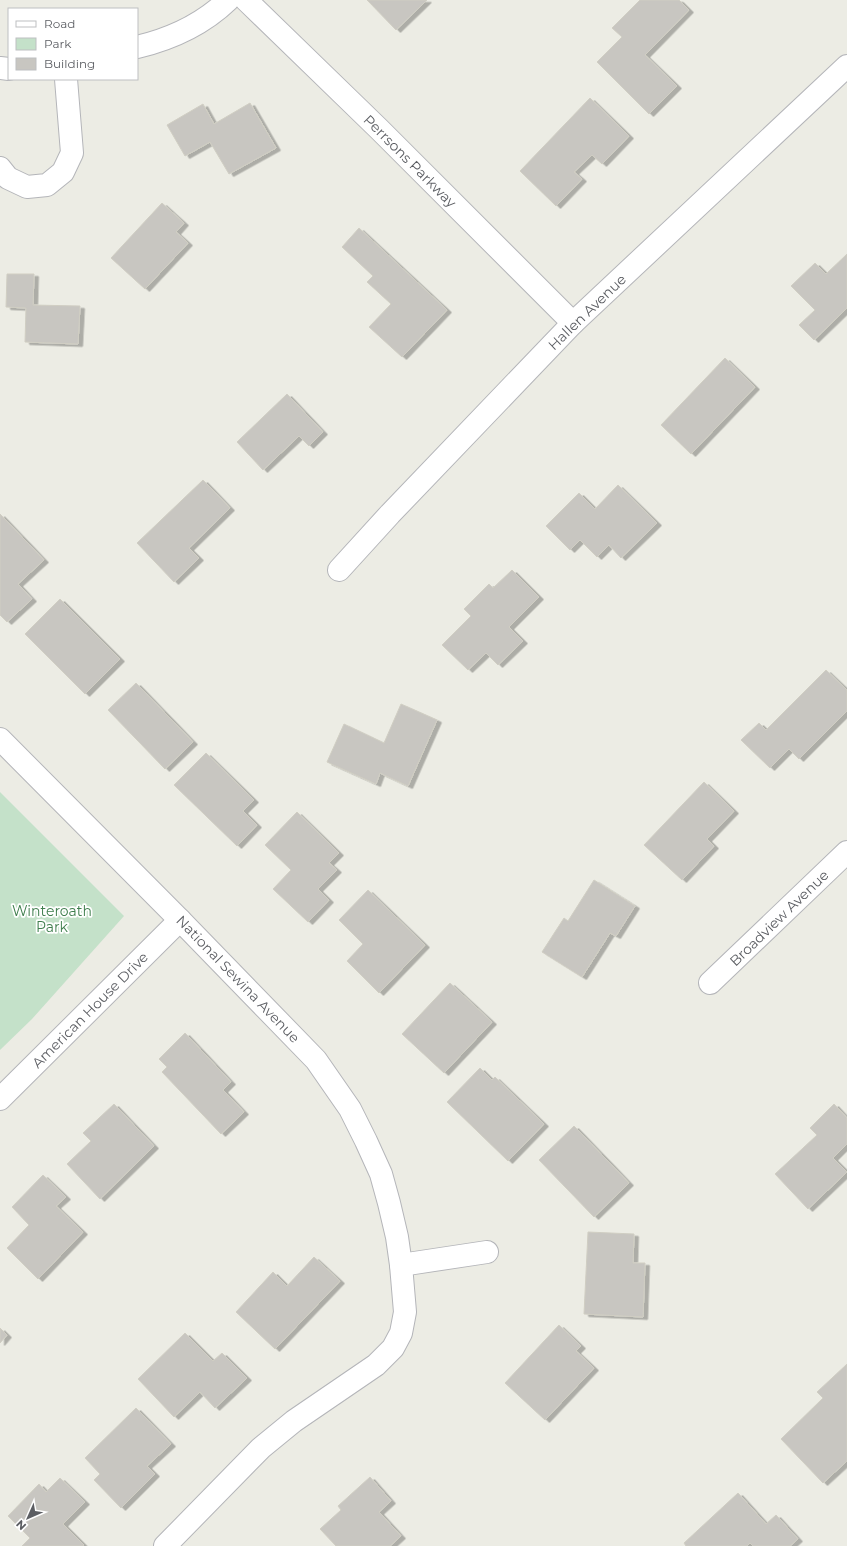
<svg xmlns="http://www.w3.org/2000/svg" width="847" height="1546" viewBox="0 0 847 1546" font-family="Montserrat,sans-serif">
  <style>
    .green { fill: #c4e1c9 }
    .building { fill: #c8c6c1; stroke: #d0cec3; filter: url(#shadow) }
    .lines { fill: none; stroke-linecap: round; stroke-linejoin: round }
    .minor-casing { stroke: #b4b5b9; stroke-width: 24 }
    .minor { stroke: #fff; stroke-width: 22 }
    .labels { text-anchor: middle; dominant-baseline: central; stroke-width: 3.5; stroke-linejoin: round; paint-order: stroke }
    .street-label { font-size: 14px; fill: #5c5e63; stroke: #fff }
    .park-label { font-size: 14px; fill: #3f7e4d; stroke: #fff }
  </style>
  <defs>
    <filter id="shadow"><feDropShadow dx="4.5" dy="2.5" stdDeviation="0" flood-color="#0004"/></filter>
  </defs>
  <rect width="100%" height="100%" fill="#ecece4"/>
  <polygon class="green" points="0,792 124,916 32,1019 0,1050"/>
  <g class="building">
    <polygon points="367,0 427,0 396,30"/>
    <polygon points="640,0 679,0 689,10 645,55 677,86 649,114 597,62 622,37 612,28"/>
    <polygon points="590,98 629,136 602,164 592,155 574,172 582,179 556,206 520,171"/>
    <polygon points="250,103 276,148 229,174 210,142 185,156 167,125 203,104 214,124"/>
    <polygon points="162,203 184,223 176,232 188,243 145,289 111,258"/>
    <polygon points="359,228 447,310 402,357 369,327 391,304 367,282 373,276 342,247"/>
    <polygon points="847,254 847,308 814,340 799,325 815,310 791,286 815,263 826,274"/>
    <polygon points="7,274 34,274 33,305 80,306 78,344 25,342 26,308 6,307"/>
    <polygon points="725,358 755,387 691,454 661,425"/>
    <polygon points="287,394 323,432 309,446 299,436 263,470 237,442"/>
    <polygon points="203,480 230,508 189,548 199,558 174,582 137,543"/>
    <polygon points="618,485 657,523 621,558 609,545 597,557 580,540 570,550 546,526 579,493 595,509"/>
    <polygon points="0,514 44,560 18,584 32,599 7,622 0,615"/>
    <polygon points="512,570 539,597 509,627 523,641 498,665 486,653 468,670 442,645 471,616 464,609 489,584 493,588"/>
    <polygon points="60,599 120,659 85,694 25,634"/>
    <polygon points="826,670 847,690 847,711 799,759 789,749 770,768 741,740 759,723 766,730"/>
    <polygon points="136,683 193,742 165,769 108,710"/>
    <polygon points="401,704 437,720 408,786 380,773 376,784 327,762 344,724 384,743"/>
    <polygon points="206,753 254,800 243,811 257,825 237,846 174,785"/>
    <polygon points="704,782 734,811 707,839 714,846 682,880 644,845"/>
    <polygon points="297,812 339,853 329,863 337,870 318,889 329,900 308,922 273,889 291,870 265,845"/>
    <polygon points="594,880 635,906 616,936 610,933 582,977 542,952 564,918 568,921"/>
    <polygon points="368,890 425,945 379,993 347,961 363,944 339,920"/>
    <polygon points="450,983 492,1022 444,1073 402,1034"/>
    <polygon points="185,1033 231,1082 223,1090 244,1112 221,1134 162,1072 167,1067 159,1059"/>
    <polygon points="480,1068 492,1080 495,1077 544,1124 508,1161 447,1102"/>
    <polygon points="114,1104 154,1146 100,1199 67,1164 91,1141 83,1133"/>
    <polygon points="834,1104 847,1118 847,1144 833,1158 847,1172 808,1209 775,1174 817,1135 810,1128"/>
    <polygon points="574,1126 629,1183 594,1217 539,1160"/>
    <polygon points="43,1175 66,1197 56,1206 83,1232 38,1279 7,1248 29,1225 12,1207"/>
    <polygon points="588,1232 634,1234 633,1263 645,1263 643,1317 584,1314"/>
    <polygon points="314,1257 340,1281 275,1349 236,1312 273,1272 287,1286"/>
    <polygon points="559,1325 581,1346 576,1351 594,1368 545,1420 505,1383"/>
    <polygon points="0,1328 7,1335 0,1343"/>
    <polygon points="185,1333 213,1361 222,1353 247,1378 215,1408 200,1392 174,1417 138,1379"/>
    <polygon points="847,1364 847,1461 823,1483 781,1439 823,1398 817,1392"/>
    <polygon points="136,1408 171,1444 147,1466 155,1474 121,1508 94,1480 100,1474 85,1458"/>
    <polygon points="370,1477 391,1501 379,1512 401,1536 390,1546 336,1546 320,1529 341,1510 338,1506"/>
    <polygon points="60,1478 85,1502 63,1524 84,1545 83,1546 22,1546 30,1538 8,1516 39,1484 46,1492"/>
    <polygon points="738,1493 766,1524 776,1515 798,1539 790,1546 753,1546 750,1543 747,1546 686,1546 684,1543"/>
  </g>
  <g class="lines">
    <defs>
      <g id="minor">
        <polyline points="246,0 379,129 573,323"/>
        <path d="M 137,47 C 171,39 203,24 228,0"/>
        <polyline points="0,68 9,69"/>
        <polyline points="0,168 8,178 27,187 47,185 63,172 72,153 66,79"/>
        <polyline points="339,570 390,514 573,323 847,66"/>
        <polyline points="0,739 180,920 316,1060 350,1109 366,1141 381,1174 389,1203 397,1237 401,1265 405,1312 401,1333 393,1348 376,1365 294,1421 261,1448 165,1546"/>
        <polyline points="710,983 847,852"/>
        <polyline points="0,1099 180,920"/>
        <polyline points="401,1265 487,1252"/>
      </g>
    </defs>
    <use href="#minor" class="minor-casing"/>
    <use href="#minor" class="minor"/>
  </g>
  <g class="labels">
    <g class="street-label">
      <text transform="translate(410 161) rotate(45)">Perrsons Parkway</text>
      <text transform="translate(587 312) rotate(-44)">Hallen Avenue</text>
      <text transform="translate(779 918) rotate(-44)">Broadview Avenue</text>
      <text transform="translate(238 979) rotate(46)">National Sewina Avenue</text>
      <text transform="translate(90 1010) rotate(-45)">American House Drive</text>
    </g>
    <g class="park-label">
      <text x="52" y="911">Winteroath<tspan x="52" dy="16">Park</tspan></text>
    </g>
  </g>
  <rect x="8" y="8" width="130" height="72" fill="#ffffff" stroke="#bebfc1"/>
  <rect x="16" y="21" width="20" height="6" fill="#ffffff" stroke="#bebfc1"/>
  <text x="44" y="28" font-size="12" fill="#5c5e63">Road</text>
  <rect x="16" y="38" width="20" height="12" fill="#c4e1c9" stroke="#bebfc1"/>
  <text x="44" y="48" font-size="12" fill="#5c5e63">Park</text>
  <rect x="16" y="58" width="20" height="12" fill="#c8c6c1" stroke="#bebfc1"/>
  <text x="44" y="68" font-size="12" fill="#5c5e63">Building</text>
  <g transform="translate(28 1518) rotate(225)" stroke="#ffffff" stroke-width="3" paint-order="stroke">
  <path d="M0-3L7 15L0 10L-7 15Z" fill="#5c5e63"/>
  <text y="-6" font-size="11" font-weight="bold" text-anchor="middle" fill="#5c5e63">N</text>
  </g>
</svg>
